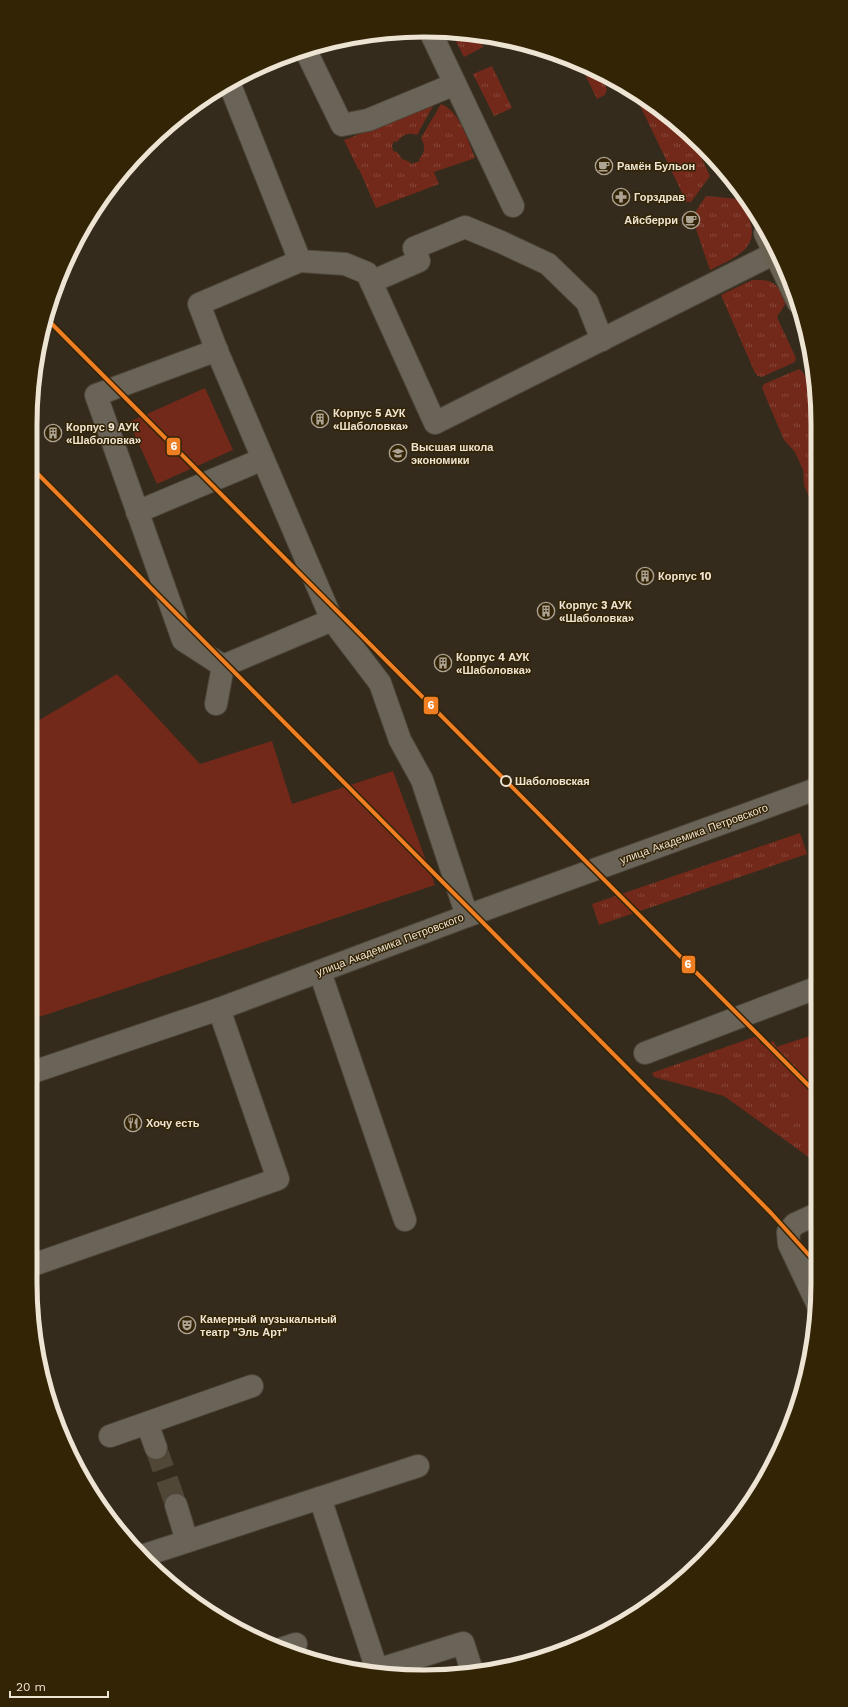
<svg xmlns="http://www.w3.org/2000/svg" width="848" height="1707" viewBox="0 0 848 1707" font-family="'Work Sans',sans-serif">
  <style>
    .grass { fill: url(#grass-tufts) }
    .green { fill: #72291a }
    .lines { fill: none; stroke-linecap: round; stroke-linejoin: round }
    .minor-tunnel { stroke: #504737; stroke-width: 22; stroke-dasharray: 22 11; stroke-linecap: butt }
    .minor-casing { stroke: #4d4639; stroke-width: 24 }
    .major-casing { stroke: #4d4639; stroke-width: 24 }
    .minor { stroke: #6a6358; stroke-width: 22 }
    .major { stroke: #696253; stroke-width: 22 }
    .metro-1-casing { stroke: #342406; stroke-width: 7 }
    .metro-1 { stroke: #f07e23; stroke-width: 4 }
    .stop-dot { fill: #342406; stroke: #eee4d3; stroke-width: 2 }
    .labels { text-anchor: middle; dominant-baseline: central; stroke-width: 3; stroke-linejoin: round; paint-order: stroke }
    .poi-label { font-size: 11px; font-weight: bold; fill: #eee4d3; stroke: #342406; text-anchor: start }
    .stop-label { font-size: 11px; font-weight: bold; fill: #eee4d3; stroke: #342406; text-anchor: start }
    .street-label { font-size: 11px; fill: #eee4d3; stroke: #342406 }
    .rim { fill: none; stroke: #eee4d3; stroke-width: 5 }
    .line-badge { stroke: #342406; stroke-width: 1.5 }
    .badge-label { font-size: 11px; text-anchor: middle; font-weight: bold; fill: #fff }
  </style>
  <defs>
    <pattern id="grass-tufts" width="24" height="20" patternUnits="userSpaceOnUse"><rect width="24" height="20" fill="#72291a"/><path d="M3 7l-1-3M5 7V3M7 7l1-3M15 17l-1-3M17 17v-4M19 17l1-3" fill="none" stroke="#86483a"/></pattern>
  </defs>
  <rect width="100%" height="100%" fill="#342b1c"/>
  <g class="grass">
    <polygon points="451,31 477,35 483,47 464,57"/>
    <polygon points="580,64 598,71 607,89 605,95 597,99"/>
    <polygon points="492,66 512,108 494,116 473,74"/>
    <polygon points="635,95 684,128 692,137 710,176 691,202 687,202 685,199"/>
    <path d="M 441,104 C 460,111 468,141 475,158 L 434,172 L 439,184 L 376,208 L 359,169 L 358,169 L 344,140 L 433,106 L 417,135 C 408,132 402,135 397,142 L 394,141 L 392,146 L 393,151 L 397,152 L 402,159 L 410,162 L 411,164 L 420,161 L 419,159 C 426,152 425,145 421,138 Z"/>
    <path d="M 706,196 L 739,199 C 766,242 748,252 710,270 L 692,217 Z"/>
    <path d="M 752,280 C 774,279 778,284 786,303 L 777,317 L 796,358 L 795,362 L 762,377 L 758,376 L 755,373 L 721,295 Z"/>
    <polygon points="799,369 803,372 815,397 815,505 812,504 804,485 803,470 795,452 784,440 762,388 764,384"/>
    <polygon points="800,833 807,854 599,925 592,904"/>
    <polygon points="816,1034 817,1163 724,1096 654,1077 652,1073 757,1036 761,1044 774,1041 776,1047"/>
  </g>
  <g class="green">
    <polygon points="205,388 233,450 157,484 129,422"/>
    <polygon points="117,674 200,764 272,741 292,804 393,771 435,885 30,1020 31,725"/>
    <polygon points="816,1047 817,1141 806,1139 789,1097 795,1066 801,1053"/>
  </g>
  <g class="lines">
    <polyline class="minor-tunnel" points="156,1448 176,1505"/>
    <defs>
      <g id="minor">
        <polyline points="430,31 513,206"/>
        <polyline points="305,49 342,125 368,120 455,84"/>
        <polyline points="230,85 300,261 345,264 367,273 435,423 775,253"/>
        <polyline points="300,261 199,304 217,351 332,620 380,683 400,740 422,780 467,916"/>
        <polyline points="371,282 419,261 414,248 465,227 501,242 548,264 587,302 602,340"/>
        <polyline points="217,350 96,395 183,640 223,666 332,620"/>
        <polyline points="137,512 263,459"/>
        <polyline points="216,704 223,666"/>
        <polyline points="320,972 405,1220"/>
        <polyline points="645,1053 816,988"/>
        <polyline points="30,1073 219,1009 467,916 816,789"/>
        <polyline points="817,1214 795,1224 788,1232 789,1244 817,1303"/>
        <polyline points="30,1266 278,1179 219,1009"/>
        <polyline points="147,1423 156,1448"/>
        <polyline points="110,1436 252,1386"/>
        <polyline points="320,1498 377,1670 463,1643 473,1674"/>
        <polyline points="176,1505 187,1541"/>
        <polyline points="142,1556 418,1466"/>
        <polyline points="281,1649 296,1644"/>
      </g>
      <polyline id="major" points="765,233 798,302"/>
    </defs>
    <use href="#minor" class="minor-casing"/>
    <use href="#major" class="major-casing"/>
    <use href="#minor" class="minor"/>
    <use href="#major" class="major"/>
    <defs>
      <g id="metro-1">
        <polyline points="45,317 817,1094"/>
        <polyline points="31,467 771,1213 817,1264"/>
      </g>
    </defs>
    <use href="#metro-1" class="metro-1-casing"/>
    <use href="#metro-1" class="metro-1"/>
  </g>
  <defs>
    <symbol id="cafe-ring" viewBox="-11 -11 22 22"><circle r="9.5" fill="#342406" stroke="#ada393" stroke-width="1.5"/><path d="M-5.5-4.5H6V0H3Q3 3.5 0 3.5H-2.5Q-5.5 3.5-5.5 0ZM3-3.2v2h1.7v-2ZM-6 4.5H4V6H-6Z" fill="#ada393"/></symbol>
    <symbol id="pharmacy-ring" viewBox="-11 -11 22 22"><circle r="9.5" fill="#342406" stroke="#ada393" stroke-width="1.5"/><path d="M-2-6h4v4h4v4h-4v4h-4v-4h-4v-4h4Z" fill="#ada393"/></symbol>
    <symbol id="building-ring" viewBox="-11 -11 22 22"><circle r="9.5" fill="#342406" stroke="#ada393" stroke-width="1.5"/><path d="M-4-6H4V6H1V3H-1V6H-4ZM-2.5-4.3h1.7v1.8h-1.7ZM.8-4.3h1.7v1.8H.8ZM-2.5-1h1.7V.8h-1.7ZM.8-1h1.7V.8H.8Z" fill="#ada393"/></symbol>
    <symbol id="university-ring" viewBox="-11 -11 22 22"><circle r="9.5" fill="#342406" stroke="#ada393" stroke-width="1.5"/><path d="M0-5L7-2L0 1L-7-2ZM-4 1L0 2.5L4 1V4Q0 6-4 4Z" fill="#ada393"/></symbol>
    <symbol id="restaurant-ring" viewBox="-11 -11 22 22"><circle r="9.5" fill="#342406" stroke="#ada393" stroke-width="1.5"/><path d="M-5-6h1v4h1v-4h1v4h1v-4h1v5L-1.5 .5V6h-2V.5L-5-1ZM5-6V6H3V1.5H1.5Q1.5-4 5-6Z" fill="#ada393"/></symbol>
    <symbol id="theatre-ring" viewBox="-11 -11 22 22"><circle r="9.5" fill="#342406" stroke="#ada393" stroke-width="1.5"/><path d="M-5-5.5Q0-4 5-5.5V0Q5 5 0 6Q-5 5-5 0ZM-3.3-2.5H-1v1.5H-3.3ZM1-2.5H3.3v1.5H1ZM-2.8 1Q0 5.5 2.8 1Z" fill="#ada393"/></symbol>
  </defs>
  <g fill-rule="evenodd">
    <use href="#cafe-ring" x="594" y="156" width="20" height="20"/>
    <use href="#pharmacy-ring" x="611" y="187" width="20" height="20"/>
    <use href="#cafe-ring" x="681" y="210" width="20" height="20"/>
    <use href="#building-ring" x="310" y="409" width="20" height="20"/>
    <use href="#building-ring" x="43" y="423" width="20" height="20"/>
    <use href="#university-ring" x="388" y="443" width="20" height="20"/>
    <use href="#building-ring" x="635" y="566" width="20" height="20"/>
    <use href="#building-ring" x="536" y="601" width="20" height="20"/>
    <use href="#building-ring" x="433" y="653" width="20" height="20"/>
    <use href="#restaurant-ring" x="123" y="1113" width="20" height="20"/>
    <use href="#theatre-ring" x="177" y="1315" width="20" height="20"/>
  </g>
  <circle class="stop-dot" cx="506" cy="781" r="5"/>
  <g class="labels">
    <g class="poi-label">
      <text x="617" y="166">Рамён Бульон</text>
      <text x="634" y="197">Горздрав</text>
      <text x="678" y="220" text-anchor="end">Айсберри</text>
      <text x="333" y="413">Корпус 5 АУК<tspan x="333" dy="13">«Шаболовка»</tspan></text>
      <text x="66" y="427">Корпус 9 АУК<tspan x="66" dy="13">«Шаболовка»</tspan></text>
      <text x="411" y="447">Высшая школа<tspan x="411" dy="13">экономики</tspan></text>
      <text x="658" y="576">Корпус 10</text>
      <text x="559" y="605">Корпус 3 АУК<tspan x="559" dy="13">«Шаболовка»</tspan></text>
      <text x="456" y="657">Корпус 4 АУК<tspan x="456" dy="13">«Шаболовка»</tspan></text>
      <text x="146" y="1123">Хочу есть</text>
      <text x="200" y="1319">Камерный музыкальный<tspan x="200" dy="13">театр "Эль Арт"</tspan></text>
    </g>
    <g class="stop-label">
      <text x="515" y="781">Шаболовская</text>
    </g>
    <g class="street-label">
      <text transform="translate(694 834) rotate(-20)">улица Академика Петровского</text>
      <text transform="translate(390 945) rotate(-21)">улица Академика Петровского</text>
    </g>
  </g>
  <path d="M0 0H848V1707H0ZM424 37H424A387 387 0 0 1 811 424V1283A387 387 0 0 1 424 1670H424A387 387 0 0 1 37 1283V424A387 387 0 0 1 424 37Z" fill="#342406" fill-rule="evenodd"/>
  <path class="rim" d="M424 37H424A387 387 0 0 1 811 424V1283A387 387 0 0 1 424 1670H424A387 387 0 0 1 37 1283V424A387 387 0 0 1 424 37Z"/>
  <g class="line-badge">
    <rect x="166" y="437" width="15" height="19" rx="4" fill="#f07e23"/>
    <rect x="423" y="696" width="16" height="19" rx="4" fill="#f07e23"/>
    <rect x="681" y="955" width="15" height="19" rx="4" fill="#f07e23"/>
  </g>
  <g class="badge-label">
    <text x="174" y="450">6</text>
    <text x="431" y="709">6</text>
    <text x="688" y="968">6</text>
  </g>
  <path d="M10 1691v6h98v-6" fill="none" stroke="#eee4d3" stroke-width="2"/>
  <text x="16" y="1691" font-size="12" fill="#eee4d3" stroke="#342406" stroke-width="3" paint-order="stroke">20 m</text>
</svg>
